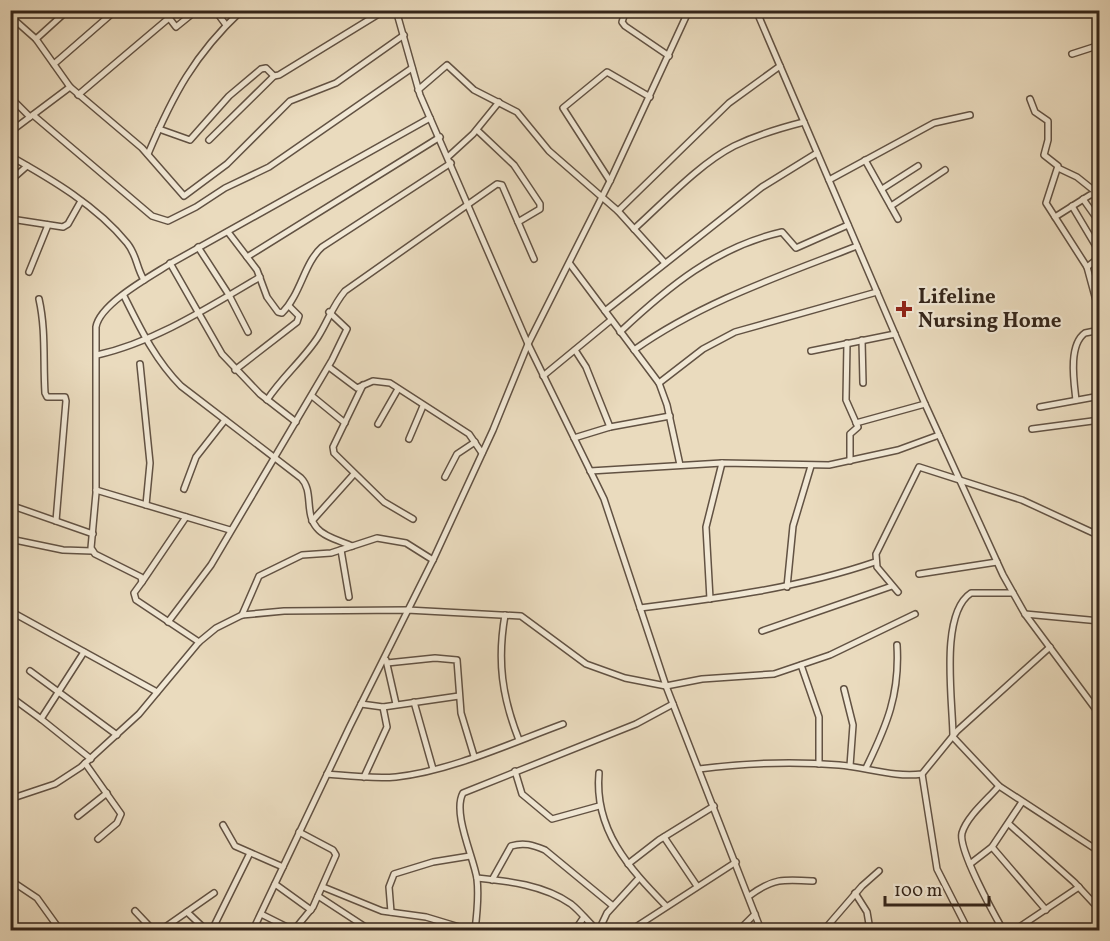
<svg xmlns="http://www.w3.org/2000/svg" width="1110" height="941" viewBox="0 0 1110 941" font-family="Vollkorn,serif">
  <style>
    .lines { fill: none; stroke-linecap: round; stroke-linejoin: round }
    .minor-casing { stroke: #625243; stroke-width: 8 }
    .minor { stroke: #f1e8d5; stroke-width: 5 }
    .poi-dot { fill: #8f2418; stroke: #f1e8d5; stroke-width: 2 }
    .labels { text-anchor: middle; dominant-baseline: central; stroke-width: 4.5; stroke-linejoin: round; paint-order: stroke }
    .poi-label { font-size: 21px; font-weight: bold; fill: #34251a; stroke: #f1e8d5; text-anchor: start }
  </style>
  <rect width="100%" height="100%" fill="#eadbbe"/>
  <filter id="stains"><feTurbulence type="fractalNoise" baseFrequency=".00333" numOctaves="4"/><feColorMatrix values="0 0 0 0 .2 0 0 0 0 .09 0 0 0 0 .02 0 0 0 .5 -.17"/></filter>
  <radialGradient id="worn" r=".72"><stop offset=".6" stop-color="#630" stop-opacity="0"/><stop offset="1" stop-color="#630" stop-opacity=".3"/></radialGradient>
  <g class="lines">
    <defs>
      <g id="minor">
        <polyline points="163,10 176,27 197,10"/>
        <polyline points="215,10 226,25"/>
        <polyline points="396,10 420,95 528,344 604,499 666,686 761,930"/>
        <polyline points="626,10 622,22 625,26 669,56"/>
        <polyline points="756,10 925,404 1003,575 1025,614 1100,715"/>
        <polyline points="10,16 36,39 70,87 142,148 184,196 227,164 290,101 336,83 404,35"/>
        <polyline points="36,39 68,10"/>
        <polyline points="1072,54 1100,45"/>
        <polyline points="54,64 116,10"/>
        <polyline points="418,90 447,65 474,90 517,112 549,151 618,211 665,263"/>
        <polyline points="78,95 169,18"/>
        <polyline points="10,97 30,117"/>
        <polyline points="1030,99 1035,112 1048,121 1048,140 1044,155 1058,166 1046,203 1087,267 1100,315"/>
        <polyline points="33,115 152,216 168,221 196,207 225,188 269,167 412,68"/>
        <polyline points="159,129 190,140 229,96 261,69 266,68 274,76 279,75 385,10"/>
        <polyline points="477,130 514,165 540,204 540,209 518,222"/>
        <polyline points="10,132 70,87"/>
        <polyline points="209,140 274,76"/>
        <path d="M 148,154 C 173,95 194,55 242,10"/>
        <path d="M 10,156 C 51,179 97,206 127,243 C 137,255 136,267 144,280"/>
        <polyline points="449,156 473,134 499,102"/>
        <polyline points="865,160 898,219"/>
        <polyline points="1058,168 1077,177 1097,193"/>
        <polyline points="829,180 934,123 970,115"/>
        <polyline points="10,181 27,166"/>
        <polyline points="610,181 563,108 607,72 650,97"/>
        <polyline points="882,189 918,166"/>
        <polyline points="1083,199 1100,223"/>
        <polyline points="891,206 945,170"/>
        <polyline points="1072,206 1100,253"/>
        <polyline points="618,211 729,103 780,66"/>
        <polyline points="1055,217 1090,195 1100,193"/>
        <polyline points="11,219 63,227 68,224 81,201"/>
        <path d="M 634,229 C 664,202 699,164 734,146 C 757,135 780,128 804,122"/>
        <path d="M 228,232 L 257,270 L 267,297 L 278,312 L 282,313 C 301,294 304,263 322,247 L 451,163"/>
        <polyline points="198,247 229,295 248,332"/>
        <polyline points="247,257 440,137"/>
        <polyline points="170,263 222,354 260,394 296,422"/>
        <polyline points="570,264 659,383 667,405 680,465"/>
        <polyline points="1087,267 1100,257"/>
        <polyline points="29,272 48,225"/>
        <path d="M 124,296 C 140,328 155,360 181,386 L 301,478 C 314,491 304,514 317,528 C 324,537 341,541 352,546"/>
        <path d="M 39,299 C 46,330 43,361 45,393 L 47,397 L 65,397 L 66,401 L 56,521"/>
        <polyline points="605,311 762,187 817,153"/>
        <path d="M 620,332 C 668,287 716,247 782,232 L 796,248 L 848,225"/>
        <polyline points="862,340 863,383"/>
        <polyline points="847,343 846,400 858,427 850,434 850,461"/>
        <polyline points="575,350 586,367 610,427"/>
        <path d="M 634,350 C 702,302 780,276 857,246"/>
        <polyline points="811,351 895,334"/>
        <polyline points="10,352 10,353"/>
        <path d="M 97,355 C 155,342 209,307 260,277"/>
        <polyline points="140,364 150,463 146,505"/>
        <polyline points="329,367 357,388 373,381 390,383 469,434 482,453"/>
        <polyline points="235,370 297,322 299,316 289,306"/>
        <polyline points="543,376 611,320"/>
        <polyline points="659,383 703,349 735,332 877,292"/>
        <polyline points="363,385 333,447 334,453 384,502 413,519"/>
        <polyline points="312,396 345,423"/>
        <path d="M 267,400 C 282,377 304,359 318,337 C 328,321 333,305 345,291 L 497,184 L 502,185 L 534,259"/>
        <path d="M 1076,400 C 1074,382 1068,345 1085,333 L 1100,330"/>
        <polyline points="1040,407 1100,396"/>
        <polyline points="856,423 925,404"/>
        <polyline points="378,424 398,389"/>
        <polyline points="1032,429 1100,420"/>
        <polyline points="574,438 610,427 670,416"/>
        <polyline points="409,439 423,406"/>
        <polyline points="1100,464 1100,482"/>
        <polyline points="590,471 722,463 829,465 898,450 939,435"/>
        <polyline points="445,477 457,454 475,442"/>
        <polyline points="184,489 196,457 225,420"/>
        <polyline points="96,490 230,530"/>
        <polyline points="10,505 93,534"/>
        <polyline points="312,521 354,474"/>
        <polyline points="10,539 63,550 92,551"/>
        <polyline points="341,550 349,597"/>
        <polyline points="919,574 997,562"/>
        <polyline points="142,582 186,517"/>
        <polyline points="787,587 793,526 811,466"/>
        <polyline points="898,592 877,567 876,554 919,467 1022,500 1100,536"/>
        <path d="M 1013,593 L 971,593 C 939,614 953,702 953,737 L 999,786 L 1100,852"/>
        <polyline points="710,599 706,527 722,463"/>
        <path d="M 640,608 C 720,598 799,588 875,562"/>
        <polyline points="10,611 157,692"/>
        <polyline points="1025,614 1100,621"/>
        <polyline points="242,615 259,576 302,555 331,553 377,538 406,543 433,560"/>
        <path d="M 505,615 C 497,661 502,697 519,740"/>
        <polyline points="168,622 211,565 332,360 347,329 329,312"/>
        <polyline points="762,631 892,586"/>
        <path d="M 199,642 L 136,600 L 134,593 L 142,582 L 141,577 L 95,554 L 91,548 L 96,493 L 96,327 C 100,303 153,275 173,262 L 430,118"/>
        <polyline points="84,652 41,719 91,759"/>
        <polyline points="386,660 396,704"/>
        <polyline points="387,663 435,658 457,660 461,713 474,756"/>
        <polyline points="801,665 819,717 819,764"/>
        <polyline points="30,671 117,735"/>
        <polyline points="844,689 853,725 850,766"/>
        <polyline points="15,700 41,719"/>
        <polyline points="414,702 433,769"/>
        <polyline points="361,704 383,707 459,696"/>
        <polyline points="85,763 121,814 117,823 98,839"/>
        <path d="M 866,768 C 887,725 900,694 897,645"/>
        <path d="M 699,769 C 745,763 793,761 839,765 C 865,767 895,778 922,774 L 957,731 L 1050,647"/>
        <polyline points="515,771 522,794 552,819 599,806"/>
        <path d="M 599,773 C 594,830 629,868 666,906"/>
        <path d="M 327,774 C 350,776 373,779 396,777 C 451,771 511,743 563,724"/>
        <polyline points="922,774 937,869 968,930"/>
        <polyline points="364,777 387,727 383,707"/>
        <path d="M 999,786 C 988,799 967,816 962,833 C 958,849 994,914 1003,930"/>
        <polyline points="10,799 55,784 81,767 139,714 199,642 216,628 242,615 284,611 407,610 521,616 586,664 625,678 666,686 702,679 774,674 830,655 915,614"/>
        <polyline points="78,816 107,793"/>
        <polyline points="1009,824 1074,882 1100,910"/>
        <polyline points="223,825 235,846 283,867"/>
        <polyline points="664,837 697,886"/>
        <polyline points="992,847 1046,910"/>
        <polyline points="628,864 659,840 714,806"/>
        <polyline points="970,864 992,847 1022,802"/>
        <path d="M 477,878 C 508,881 544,885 571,904 C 581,912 588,922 597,930"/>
        <polyline points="10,880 37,898 60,930"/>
        <path d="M 492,880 L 511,846 C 524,842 533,845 545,850 L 613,906"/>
        <polyline points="275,884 311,910"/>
        <polyline points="323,887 382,911 426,917 469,930"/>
        <polyline points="855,893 867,912 870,930"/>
        <polyline points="318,896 370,930"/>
        <path d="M 749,896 C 773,878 784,879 813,881"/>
        <polyline points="135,911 153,930"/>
        <polyline points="187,912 206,930"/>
        <polyline points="391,912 389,887 394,874 433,862 470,856"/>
        <polyline points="261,914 293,930"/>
        <polyline points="10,920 20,930"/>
        <polyline points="161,930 214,893"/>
        <polyline points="212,930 250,853"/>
        <polyline points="253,930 350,726 433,560 493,430 528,344 610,181 689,10"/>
        <polyline points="294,930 313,907 336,855 333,850 299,832"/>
        <path d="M 475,930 C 477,914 479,896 477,879 C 474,858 452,813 463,793 L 636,724 L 673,704"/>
        <polyline points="575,930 584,917"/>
        <polyline points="599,930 607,913 639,878"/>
        <polyline points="631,930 736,862"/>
        <polyline points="739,930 755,914"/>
        <polyline points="824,930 862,886 879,871"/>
        <polyline points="1015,930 1079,887"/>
      </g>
    </defs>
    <use href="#minor" class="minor-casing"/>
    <use href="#minor" class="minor"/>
  </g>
  <path class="poi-dot" d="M901 300h6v6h6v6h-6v6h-6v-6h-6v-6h6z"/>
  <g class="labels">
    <g class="poi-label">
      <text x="918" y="297">Lifeline<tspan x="918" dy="24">Nursing Home</tspan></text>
    </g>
  </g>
  <rect width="1110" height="941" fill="none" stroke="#eadbbe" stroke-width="36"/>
  <rect x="12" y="12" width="1086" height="917" fill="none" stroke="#34251a" stroke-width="3"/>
  <rect x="18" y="18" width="1074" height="905" fill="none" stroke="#34251a" stroke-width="1.5"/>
  <path d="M885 896v9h104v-9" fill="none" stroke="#34251a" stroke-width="3"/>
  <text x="894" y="896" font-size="18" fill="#34251a" stroke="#f1e8d5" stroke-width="4.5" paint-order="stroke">100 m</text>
  <rect width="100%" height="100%" filter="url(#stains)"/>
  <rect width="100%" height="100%" fill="url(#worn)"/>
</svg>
